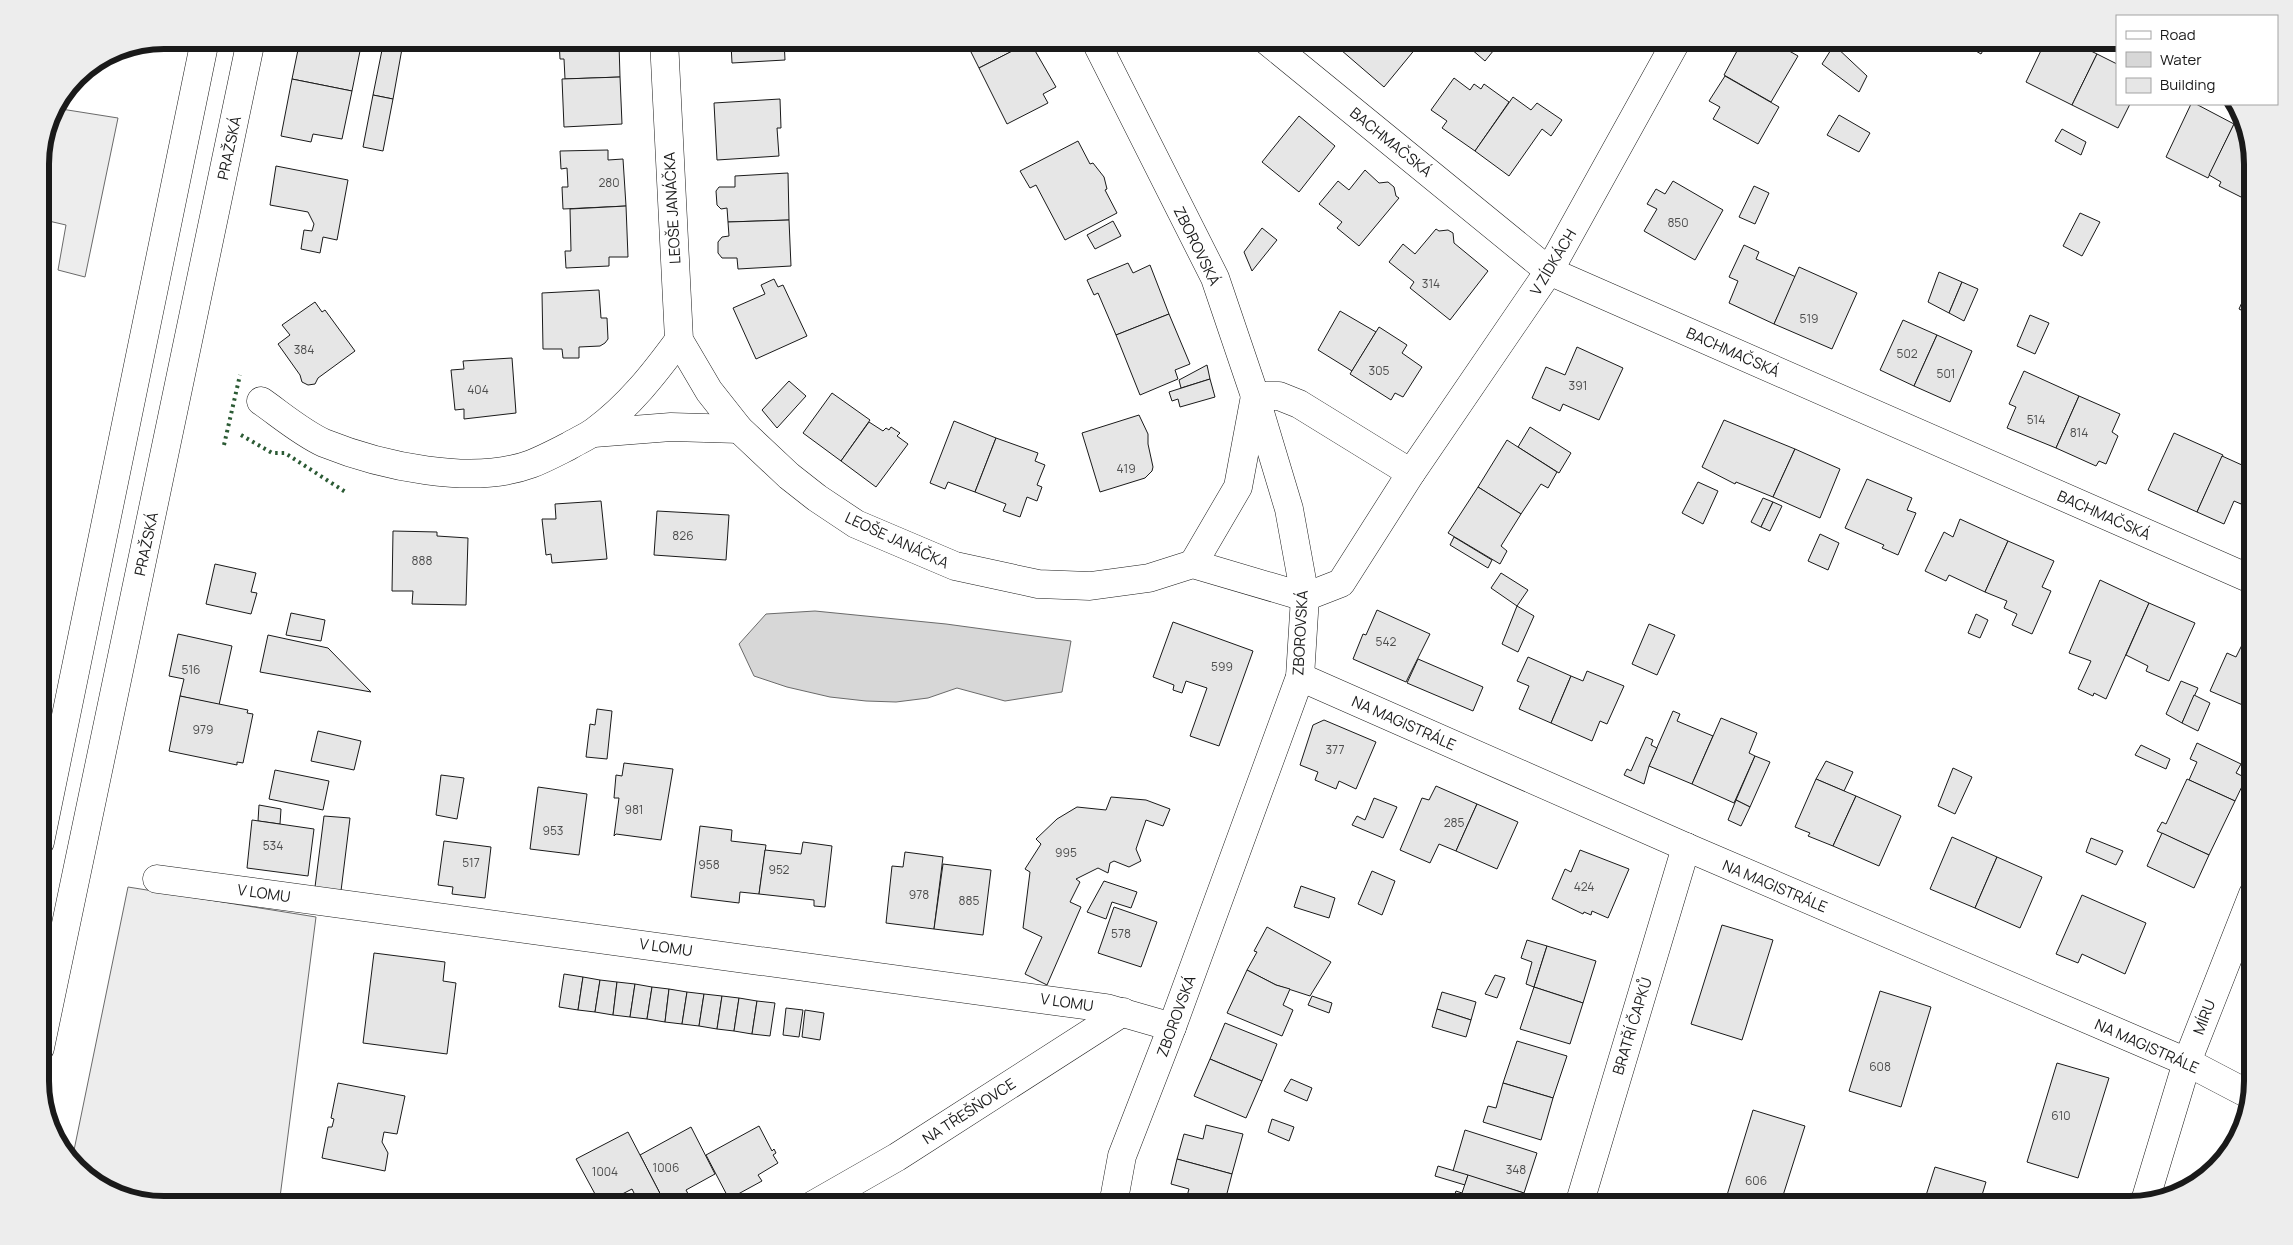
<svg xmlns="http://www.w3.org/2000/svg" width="2293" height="1245" viewBox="0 0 2293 1245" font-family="Manrope,sans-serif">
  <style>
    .built { fill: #ededed; stroke: #6a6a6a }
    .water { fill: #d7d7d7; stroke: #6a6a6a }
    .building { fill: #e6e6e6; stroke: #1a1a1a }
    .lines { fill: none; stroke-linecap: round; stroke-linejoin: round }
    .minor-casing { stroke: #1a1a1a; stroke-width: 29 }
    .minor { stroke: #fff; stroke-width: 28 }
    .hedge { stroke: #2b5a34; stroke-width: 4; stroke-dasharray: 2.5 4; stroke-linecap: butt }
    .labels { text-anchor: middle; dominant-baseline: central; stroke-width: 4; stroke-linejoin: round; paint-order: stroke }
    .number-label { font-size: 12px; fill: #4d4d4d }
    .street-label { font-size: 15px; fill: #1a1a1a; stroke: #fff }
    .rim { fill: none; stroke: #1a1a1a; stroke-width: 6 }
  </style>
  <rect width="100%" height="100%" fill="#fff"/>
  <g class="built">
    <polygon points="55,108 118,118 85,277 58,270 66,225 40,219 40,156 50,116"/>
    <polygon points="128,887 316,917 279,1205 163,1205 109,1192 72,1160"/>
  </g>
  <polygon class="water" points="815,611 946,624 1071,641 1062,692 1005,701 957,688 928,698 896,702 866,701 830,697 787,687 754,676 739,644 766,614"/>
  <g class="building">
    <polygon points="300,40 362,41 352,91 292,79"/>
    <polygon points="384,40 403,43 393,99 373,95"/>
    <polygon points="559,40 603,40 603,44 619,44 620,77 565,79 564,59 560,59"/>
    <polygon points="711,40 784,40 785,60 732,63 731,44 712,44"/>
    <polygon points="965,40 1029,40 1030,42 979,68"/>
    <polygon points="1342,40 1418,40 1421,42 1384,87 1341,50 1346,44"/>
    <polygon points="1464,40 1502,40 1485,61 1463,42"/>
    <polygon points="1743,40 1770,40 1798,56 1771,102 1724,75"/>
    <polygon points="1957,40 1989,40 1981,54"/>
    <polygon points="2046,40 2069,40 2097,54 2072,105 2026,82"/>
    <polygon points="1030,42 1056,87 1043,94 1048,103 1007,124 979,68"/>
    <polygon points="1834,45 1867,76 1859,92 1822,64"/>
    <polygon points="2097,54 2117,64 2117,104 2130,104 2118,128 2072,105"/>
    <polygon points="1725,76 1779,107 1758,144 1713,119 1720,107 1709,101"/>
    <polygon points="620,77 622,124 564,127 562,79"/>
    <polygon points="1454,78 1470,90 1474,84 1481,89 1484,84 1509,102 1475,151 1442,128 1447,121 1431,110"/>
    <polygon points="292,79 352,91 342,139 313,134 311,142 281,136"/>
    <polygon points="373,95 393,99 383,151 363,147"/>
    <polygon points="1513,97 1531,110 1537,103 1562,120 1551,136 1542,129 1509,176 1475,151"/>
    <polygon points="780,99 781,128 777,128 779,156 717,160 714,103"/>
    <polygon points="2191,104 2196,104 2234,124 2208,178 2166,157"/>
    <polygon points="1839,115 1870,133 1859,152 1827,135"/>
    <polygon points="1299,116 1335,146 1299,192 1262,162"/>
    <polygon points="2234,124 2244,129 2253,156 2253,194 2249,201 2219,186 2221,182 2209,175"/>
    <polygon points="2062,129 2086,142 2081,155 2055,141"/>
    <polygon points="1078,141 1090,164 1093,163 1104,177 1107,189 1105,190 1117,213 1065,240 1036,185 1030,188 1020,171"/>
    <polygon points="608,150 608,160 623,159 626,206 563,209 562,187 568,187 567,168 561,169 560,151"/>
    <polygon points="276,166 348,180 337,240 323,237 320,253 301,249 304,230 312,231 314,224 308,212 270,205"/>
    <polygon points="1365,170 1379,183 1388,182 1394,187 1396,196 1399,198 1359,246 1337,228 1342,222 1319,204 1338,181 1349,190"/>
    <polygon points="788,173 789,220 728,222 727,208 721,209 717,205 716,191 719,187 735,187 735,176"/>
    <polygon points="1673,181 1723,210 1695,260 1644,231 1657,209 1647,204 1656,189 1665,194"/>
    <polygon points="1754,186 1769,193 1755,224 1739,217"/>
    <polygon points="626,206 628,257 609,257 609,266 566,268 565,251 571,251 570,209"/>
    <polygon points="2080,213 2100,222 2082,256 2063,246"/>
    <polygon points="789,220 791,266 738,269 737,258 722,258 718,253 718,242 722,237 729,236 728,222"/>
    <polygon points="1113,221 1121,236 1095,249 1087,235"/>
    <polygon points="1262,228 1277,240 1252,271 1244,252"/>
    <polygon points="1436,229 1439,231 1448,230 1453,233 1454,243 1488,271 1450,320 1410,288 1414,282 1389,262 1403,244 1415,254"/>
    <polygon points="1744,245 1759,252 1756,259 1796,277 1774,324 1729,303 1738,281 1729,277"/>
    <polygon points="1128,263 1133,273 1150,265 1169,314 1116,335 1098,293 1094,295 1087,280"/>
    <polygon points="1799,267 1857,293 1832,349 1774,324"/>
    <polygon points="1939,272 1962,282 1949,313 1928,302"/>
    <polygon points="2253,278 2253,316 2239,309"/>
    <polygon points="774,279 778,287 783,285 807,336 756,359 733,308 765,294 761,285"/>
    <polygon points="1962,282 1978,289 1964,321 1949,313"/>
    <polygon points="599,290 601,318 607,318 608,339 605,343 600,346 579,347 579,358 563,358 562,349 543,349 542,293"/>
    <polygon points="315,302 322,312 325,310 355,351 318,378 315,384 308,385 302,382 300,375 278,344 290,335 282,325"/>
    <polygon points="1340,311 1376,332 1352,371 1318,350"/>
    <polygon points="1169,314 1190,364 1175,370 1178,379 1140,395 1116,335"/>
    <polygon points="2030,315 2049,323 2035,354 2017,346"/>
    <polygon points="1903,320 1937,335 1914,386 1880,370"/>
    <polygon points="1379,327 1407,345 1402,353 1422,367 1403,397 1395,393 1391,400 1350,374"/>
    <polygon points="1937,335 1972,351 1950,402 1914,386"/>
    <polygon points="1577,347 1623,368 1599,420 1563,404 1560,411 1532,398 1546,367 1565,375"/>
    <polygon points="512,358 516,413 464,419 464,409 455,410 451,370 464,369 463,361"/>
    <polygon points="1207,365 1210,379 1181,388 1179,380"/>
    <polygon points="2024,371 2079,396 2056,448 2007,428 2016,407 2009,404"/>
    <polygon points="1210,379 1215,397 1180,407 1178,399 1172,401 1169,392"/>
    <polygon points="789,381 806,396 777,428 762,410"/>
    <polygon points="832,393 870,420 841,461 803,433"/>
    <polygon points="2079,396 2120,414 2112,432 2118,436 2106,464 2099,461 2096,466 2056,448"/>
    <polygon points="1139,415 1148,434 1148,444 1153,467 1152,471 1145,478 1100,492 1082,433"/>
    <polygon points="1724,420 1795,449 1773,497 1736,482 1735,484 1702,467"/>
    <polygon points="954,421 996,438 975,492 948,482 945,489 930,483"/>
    <polygon points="869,422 883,431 886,428 889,430 891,427 900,433 897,436 908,444 876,487 841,461"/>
    <polygon points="1530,427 1571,453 1559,473 1518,447"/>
    <polygon points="2174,433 2223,455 2197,512 2148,490"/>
    <polygon points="996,438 1038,453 1035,461 1045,465 1037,485 1042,487 1037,501 1027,497 1020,517 1003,511 1006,504 975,492"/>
    <polygon points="1507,440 1557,472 1548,488 1541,484 1521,514 1478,487"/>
    <polygon points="1795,449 1840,469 1820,518 1773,497"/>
    <polygon points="2222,456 2253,470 2253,477 2241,504 2234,501 2224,524 2197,512"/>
    <polygon points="1867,479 1912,498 1907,510 1916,513 1898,555 1882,548 1884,545 1845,528"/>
    <polygon points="1698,482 1718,491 1703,524 1682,513"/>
    <polygon points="1478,487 1521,514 1501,546 1507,551 1500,564 1448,533"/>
    <polygon points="1763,498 1773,502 1761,527 1751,522"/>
    <polygon points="601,501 607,559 552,563 551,554 546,555 542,519 556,519 555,504"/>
    <polygon points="1773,502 1782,506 1770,531 1761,527"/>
    <polygon points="657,511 729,515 726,560 654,555"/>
    <polygon points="1960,519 2008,541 1985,592 1949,575 1946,581 1925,571 1944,532 1953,537"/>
    <polygon points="393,531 437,532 437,536 468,538 466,605 412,604 413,591 392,591"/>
    <polygon points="1820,534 1839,543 1828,570 1808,561"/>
    <polygon points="1454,537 1492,560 1488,568 1450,545"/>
    <polygon points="2008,541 2054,561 2042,587 2051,591 2032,634 2012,625 2017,614 2004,608 2007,601 1985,592"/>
    <polygon points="215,564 256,573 251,592 257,593 251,614 206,604"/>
    <polygon points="1501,573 1528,590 1517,606 1491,588"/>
    <polygon points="2100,580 2149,603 2106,699 2094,693 2093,696 2078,689 2091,661 2069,653"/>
    <polygon points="2149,603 2195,623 2169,681 2146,671 2148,666 2126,655"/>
    <polygon points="1517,606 1534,616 1518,652 1502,644"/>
    <polygon points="1377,610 1430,634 1406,682 1353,659 1363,634 1366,635"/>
    <polygon points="291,613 325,620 321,641 286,635"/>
    <polygon points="1976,614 1988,620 1980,638 1968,633"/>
    <polygon points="1173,622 1253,651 1219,746 1190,736 1207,688 1186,681 1182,693 1173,690 1174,685 1153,677"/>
    <polygon points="1649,624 1675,635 1657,675 1632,664"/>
    <polygon points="178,634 232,646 219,705 180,696 184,679 169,676"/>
    <polygon points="268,635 328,648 371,692 260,672"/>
    <polygon points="2243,643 2253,648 2253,707 2246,704 2245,706 2210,691 2227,653 2236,657"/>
    <polygon points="1528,657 1571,676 1551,723 1519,709 1529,686 1517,681"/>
    <polygon points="1418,659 1483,687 1473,711 1407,683"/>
    <polygon points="1587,671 1624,686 1607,724 1600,721 1592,741 1551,723 1571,676 1583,681"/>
    <polygon points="2181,681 2198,688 2182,723 2166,714"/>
    <polygon points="2194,695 2210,703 2198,731 2182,723"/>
    <polygon points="180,696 248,710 247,713 253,714 243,763 237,762 237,765 169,751"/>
    <polygon points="597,709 612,711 607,759 586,757 590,724 595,725"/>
    <polygon points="1673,711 1680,714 1677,721 1713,736 1692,784 1649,766"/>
    <polygon points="1721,718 1757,733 1749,753 1755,756 1734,803 1692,784"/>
    <polygon points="1324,720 1376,742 1356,789 1339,781 1336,789 1315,780 1318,772 1300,765 1313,725"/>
    <polygon points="318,731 361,741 354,770 311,761"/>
    <polygon points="1646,737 1653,740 1651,745 1657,748 1649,766 1644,784 1624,775 1627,769 1631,771"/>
    <polygon points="2197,743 2241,764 2236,773 2246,778 2235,801 2189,780 2197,762 2190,759"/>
    <polygon points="2141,745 2170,759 2166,769 2135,755"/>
    <polygon points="1755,756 1770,762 1750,807 1736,800"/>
    <polygon points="1826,761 1853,772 1844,791 1816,779"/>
    <polygon points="624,763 673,769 661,840 616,834 614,836 619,798 614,798 616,775 622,776"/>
    <polygon points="1953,768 1972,777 1955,814 1938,806"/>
    <polygon points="275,770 329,781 323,810 269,799"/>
    <polygon points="441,775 464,778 457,819 436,815"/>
    <polygon points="1816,779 1856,796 1833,846 1808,836 1810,833 1795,827"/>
    <polygon points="2187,779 2235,801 2209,855 2157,831 2162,822 2166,824"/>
    <polygon points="1436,786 1477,804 1456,851 1439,844 1430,863 1400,850 1422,798 1429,800"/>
    <polygon points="538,787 587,794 579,855 530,849"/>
    <polygon points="1856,796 1901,816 1879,866 1833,846"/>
    <polygon points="1111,797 1146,800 1170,809 1163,826 1146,820 1136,849 1141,861 1129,867 1114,861 1110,863 1108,873 1098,868 1076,879 1080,882 1070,902 1081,907 1047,985 1025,974 1042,937 1023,928 1030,872 1025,869 1041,844 1036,839 1057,819 1077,807 1106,810"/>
    <polygon points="1374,798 1397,807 1383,838 1352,825 1357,816 1365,820"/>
    <polygon points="1736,800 1750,807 1741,826 1728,820"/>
    <polygon points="1477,804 1518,822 1497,869 1456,851"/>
    <polygon points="259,805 281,809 280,824 258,821"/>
    <polygon points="324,816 350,818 341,891 315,887"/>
    <polygon points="252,820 314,829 308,876 247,868"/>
    <polygon points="700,826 732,830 731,841 766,845 759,894 740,892 739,903 691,897"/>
    <polygon points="2162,833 2209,855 2194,888 2147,866"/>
    <polygon points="1952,837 1997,857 1975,908 1930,889"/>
    <polygon points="2091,838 2123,851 2116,865 2086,852"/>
    <polygon points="444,841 491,847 485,898 452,894 453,887 438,885"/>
    <polygon points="803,842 832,846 825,907 814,906 814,900 759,894 765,850 801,854"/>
    <polygon points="1580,850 1629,869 1608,918 1592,911 1591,915 1584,912 1583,914 1552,899 1565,869 1571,872"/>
    <polygon points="905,852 943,857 934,929 886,923 892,866 903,867"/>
    <polygon points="1997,857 2042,877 2020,928 1975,908"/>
    <polygon points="943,864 991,870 983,935 934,929"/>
    <polygon points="1372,871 1395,881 1382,915 1358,904"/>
    <polygon points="1104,881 1137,892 1131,908 1112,902 1106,919 1087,912"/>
    <polygon points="1301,886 1335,898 1329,918 1294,907"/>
    <polygon points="2082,895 2146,923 2125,974 2082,954 2078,963 2056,954"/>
    <polygon points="1114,907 1157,922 1141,967 1098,953"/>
    <polygon points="1722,925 1773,940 1742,1040 1691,1024"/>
    <polygon points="1267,927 1331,962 1310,996 1276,985 1247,970 1257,952 1254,951"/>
    <polygon points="1527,940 1547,946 1534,987 1526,984 1532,962 1521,958"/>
    <polygon points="1547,946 1596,961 1583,1003 1534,987"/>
    <polygon points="374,953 445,962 443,981 456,983 447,1054 363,1043"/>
    <polygon points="1247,970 1276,985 1290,989 1283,1005 1293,1010 1282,1036 1227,1013"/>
    <polygon points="564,974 583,977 578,1010 559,1007"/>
    <polygon points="1495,975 1505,978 1497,998 1485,994"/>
    <polygon points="583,977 600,980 595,1012 578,1010"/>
    <polygon points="600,980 617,982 613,1015 595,1012"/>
    <polygon points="617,982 635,984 630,1017 613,1015"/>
    <polygon points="635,984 652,987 647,1019 630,1017"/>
    <polygon points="652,987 669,989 665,1022 647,1019"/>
    <polygon points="1534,987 1583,1003 1570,1044 1520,1029"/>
    <polygon points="669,989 687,992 682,1024 665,1022"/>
    <polygon points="1880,991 1931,1007 1901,1107 1849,1091"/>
    <polygon points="687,992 704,994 699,1026 682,1024"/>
    <polygon points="1442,992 1476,1002 1471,1020 1437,1009"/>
    <polygon points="704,994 722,996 717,1029 699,1026"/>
    <polygon points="722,996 739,998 734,1031 717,1029"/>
    <polygon points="1312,996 1332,1003 1329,1013 1308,1005"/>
    <polygon points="739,998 757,1001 752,1034 734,1031"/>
    <polygon points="757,1001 775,1003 770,1036 752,1034"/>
    <polygon points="786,1008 803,1010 799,1037 783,1035"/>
    <polygon points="1437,1009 1471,1020 1466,1037 1432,1027"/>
    <polygon points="805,1010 824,1013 820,1040 802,1037"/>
    <polygon points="1225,1023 1277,1044 1262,1081 1210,1059"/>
    <polygon points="1517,1041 1567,1056 1553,1098 1503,1083"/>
    <polygon points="1210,1059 1262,1081 1246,1118 1194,1096"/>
    <polygon points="2057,1063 2109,1078 2078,1178 2027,1162"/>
    <polygon points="1291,1079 1312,1088 1307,1101 1284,1091"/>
    <polygon points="338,1083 405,1096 397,1134 384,1132 382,1142 388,1153 385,1171 322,1158 328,1127 332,1127 334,1119 331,1118"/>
    <polygon points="1503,1083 1553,1098 1541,1140 1483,1122 1488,1106 1496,1108"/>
    <polygon points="1753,1110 1805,1126 1780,1205 1724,1205"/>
    <polygon points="1272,1119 1294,1127 1289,1141 1268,1132"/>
    <polygon points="1206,1125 1243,1134 1232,1174 1177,1159 1184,1134 1203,1139"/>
    <polygon points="759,1126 772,1151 774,1149 776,1153 773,1155 778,1163 758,1175 762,1181 729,1199 706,1155"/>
    <polygon points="691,1127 715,1174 686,1190 694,1205 666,1205 640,1155"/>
    <polygon points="1465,1130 1537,1153 1524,1193 1453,1171"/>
    <polygon points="628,1132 640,1155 666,1205 640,1205 632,1189 601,1205 576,1159"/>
    <polygon points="1177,1159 1232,1174 1224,1205 1192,1205 1185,1203 1189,1189 1171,1184"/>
    <polygon points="1438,1166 1468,1175 1465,1185 1435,1176"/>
    <polygon points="1935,1167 1986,1182 1979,1205 1923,1205"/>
    <polygon points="1468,1175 1524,1193 1521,1205 1451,1205 1456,1191 1462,1193"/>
    <polygon points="979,1195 996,1205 973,1205"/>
  </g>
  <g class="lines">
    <defs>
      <g id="minor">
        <polyline points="664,40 679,340 709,391 739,429 789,476 817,498 856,524 955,566 1038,584 1090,586 1149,578 1193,564 1305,597 1341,583 1411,473 1549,271 1677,40"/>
        <polyline points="1095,40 1215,278 1255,396 1289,509 1305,597 1300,677 1172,1027 1122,1156 1113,1205"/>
        <polyline points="1266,40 1549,271 2253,580"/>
        <path d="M 261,401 C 281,415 302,433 324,443 C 381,466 472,486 531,464 C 544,459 557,452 569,446 C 577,441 587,437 595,431 C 629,406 654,374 679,340"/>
        <polyline points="594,433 671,427 739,429"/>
        <polyline points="1193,564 1238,487 1255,396 1279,396 1299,404 1411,473"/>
        <polyline points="1300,677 1686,847 2187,1062 2250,1095"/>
        <polyline points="40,842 205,40"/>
        <polyline points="157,879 1106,1008 1172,1027"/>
        <polyline points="40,1048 251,40"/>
        <polyline points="2145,1201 2187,1062 2253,894"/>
        <polyline points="813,1205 897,1157 1123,1012"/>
        <polyline points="1579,1205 1686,847"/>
      </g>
    </defs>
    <use href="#minor" class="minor-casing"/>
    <use href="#minor" class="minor"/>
    <g class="hedge">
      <polyline points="241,435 272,453 285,453 347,493"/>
      <polyline points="224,445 240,375"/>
    </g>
  </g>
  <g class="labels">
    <g class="number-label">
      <text x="609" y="182">280</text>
      <text x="1678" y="222">850</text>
      <text x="1431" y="283">314</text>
      <text x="1809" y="318">519</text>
      <text x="304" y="349">384</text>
      <text x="1907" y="353">502</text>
      <text x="1379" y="370">305</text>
      <text x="1946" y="373">501</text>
      <text x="1578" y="385">391</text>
      <text x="478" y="389">404</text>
      <text x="2036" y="419">514</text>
      <text x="2079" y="432">814</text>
      <text x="1126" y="468">419</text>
      <text x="683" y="535">826</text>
      <text x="422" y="560">888</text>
      <text x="1386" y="641">542</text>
      <text x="1222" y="666">599</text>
      <text x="191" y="669">516</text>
      <text x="203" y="729">979</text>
      <text x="1335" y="749">377</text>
      <text x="634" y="809">981</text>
      <text x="1454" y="822">285</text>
      <text x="553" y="830">953</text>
      <text x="273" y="845">534</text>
      <text x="1066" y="852">995</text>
      <text x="471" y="862">517</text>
      <text x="709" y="864">958</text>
      <text x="779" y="869">952</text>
      <text x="1584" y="886">424</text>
      <text x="919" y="894">978</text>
      <text x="969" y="900">885</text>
      <text x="1121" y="933">578</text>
      <text x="1880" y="1066">608</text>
      <text x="2061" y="1115">610</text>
      <text x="666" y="1167">1006</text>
      <text x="1516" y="1169">348</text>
      <text x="605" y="1171">1004</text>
      <text x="1756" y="1180">606</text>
    </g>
    <g class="street-label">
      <text transform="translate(1391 142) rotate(39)">BACHMAČSKÁ</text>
      <text transform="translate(229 148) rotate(-78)">PRAŽSKÁ</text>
      <text transform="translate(672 208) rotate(-93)">LEOŠE JANÁČKA</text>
      <text transform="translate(1197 246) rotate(64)">ZBOROVSKÁ</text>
      <text transform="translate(1553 262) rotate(-59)">V ZÍDKÁCH</text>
      <text transform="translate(1733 352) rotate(24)">BACHMAČSKÁ</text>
      <text transform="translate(2104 515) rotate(24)">BACHMAČSKÁ</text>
      <text transform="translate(897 540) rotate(25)">LEOŠE JANÁČKA</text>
      <text transform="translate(146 544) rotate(-78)">PRAŽSKÁ</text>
      <text transform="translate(1300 633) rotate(-87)">ZBOROVSKÁ</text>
      <text transform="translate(1404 723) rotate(24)">NA MAGISTRÁLE</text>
      <text transform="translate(1775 886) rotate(23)">NA MAGISTRÁLE</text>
      <text transform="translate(264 893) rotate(8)">V LOMU</text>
      <text transform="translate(666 947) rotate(8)">V LOMU</text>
      <text transform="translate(1067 1002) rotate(8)">V LOMU</text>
      <text transform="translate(1176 1016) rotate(-70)">ZBOROVSKÁ</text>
      <text transform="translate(2204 1017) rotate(-69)">MÍRU</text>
      <text transform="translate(1632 1026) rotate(-73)">BRATŘÍ ČAPKŮ</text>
      <text transform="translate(2147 1046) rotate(24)">NA MAGISTRÁLE</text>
      <text transform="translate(969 1111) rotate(-33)">NA TŘEŠŇOVCE</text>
    </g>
  </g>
  <path d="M0 0H2293V1245H0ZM164 49H2129A115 115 0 0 1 2244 164V1081A115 115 0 0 1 2129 1196H164A115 115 0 0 1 49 1081V164A115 115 0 0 1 164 49Z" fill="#ededed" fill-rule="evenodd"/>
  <path class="rim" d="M164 49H2129A115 115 0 0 1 2244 164V1081A115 115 0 0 1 2129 1196H164A115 115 0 0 1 49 1081V164A115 115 0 0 1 164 49Z"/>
  <rect x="2116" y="15" width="162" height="90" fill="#ffffff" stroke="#a3a3a3"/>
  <rect x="2126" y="31" width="25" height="8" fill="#ffffff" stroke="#a3a3a3"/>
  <text x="2160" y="40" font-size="15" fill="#1a1a1a">Road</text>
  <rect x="2126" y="52" width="25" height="15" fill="#d7d7d7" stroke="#a3a3a3"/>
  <text x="2160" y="65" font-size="15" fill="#1a1a1a">Water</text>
  <rect x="2126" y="78" width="25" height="15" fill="#e6e6e6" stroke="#a3a3a3"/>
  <text x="2160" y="90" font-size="15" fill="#1a1a1a">Building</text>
</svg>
